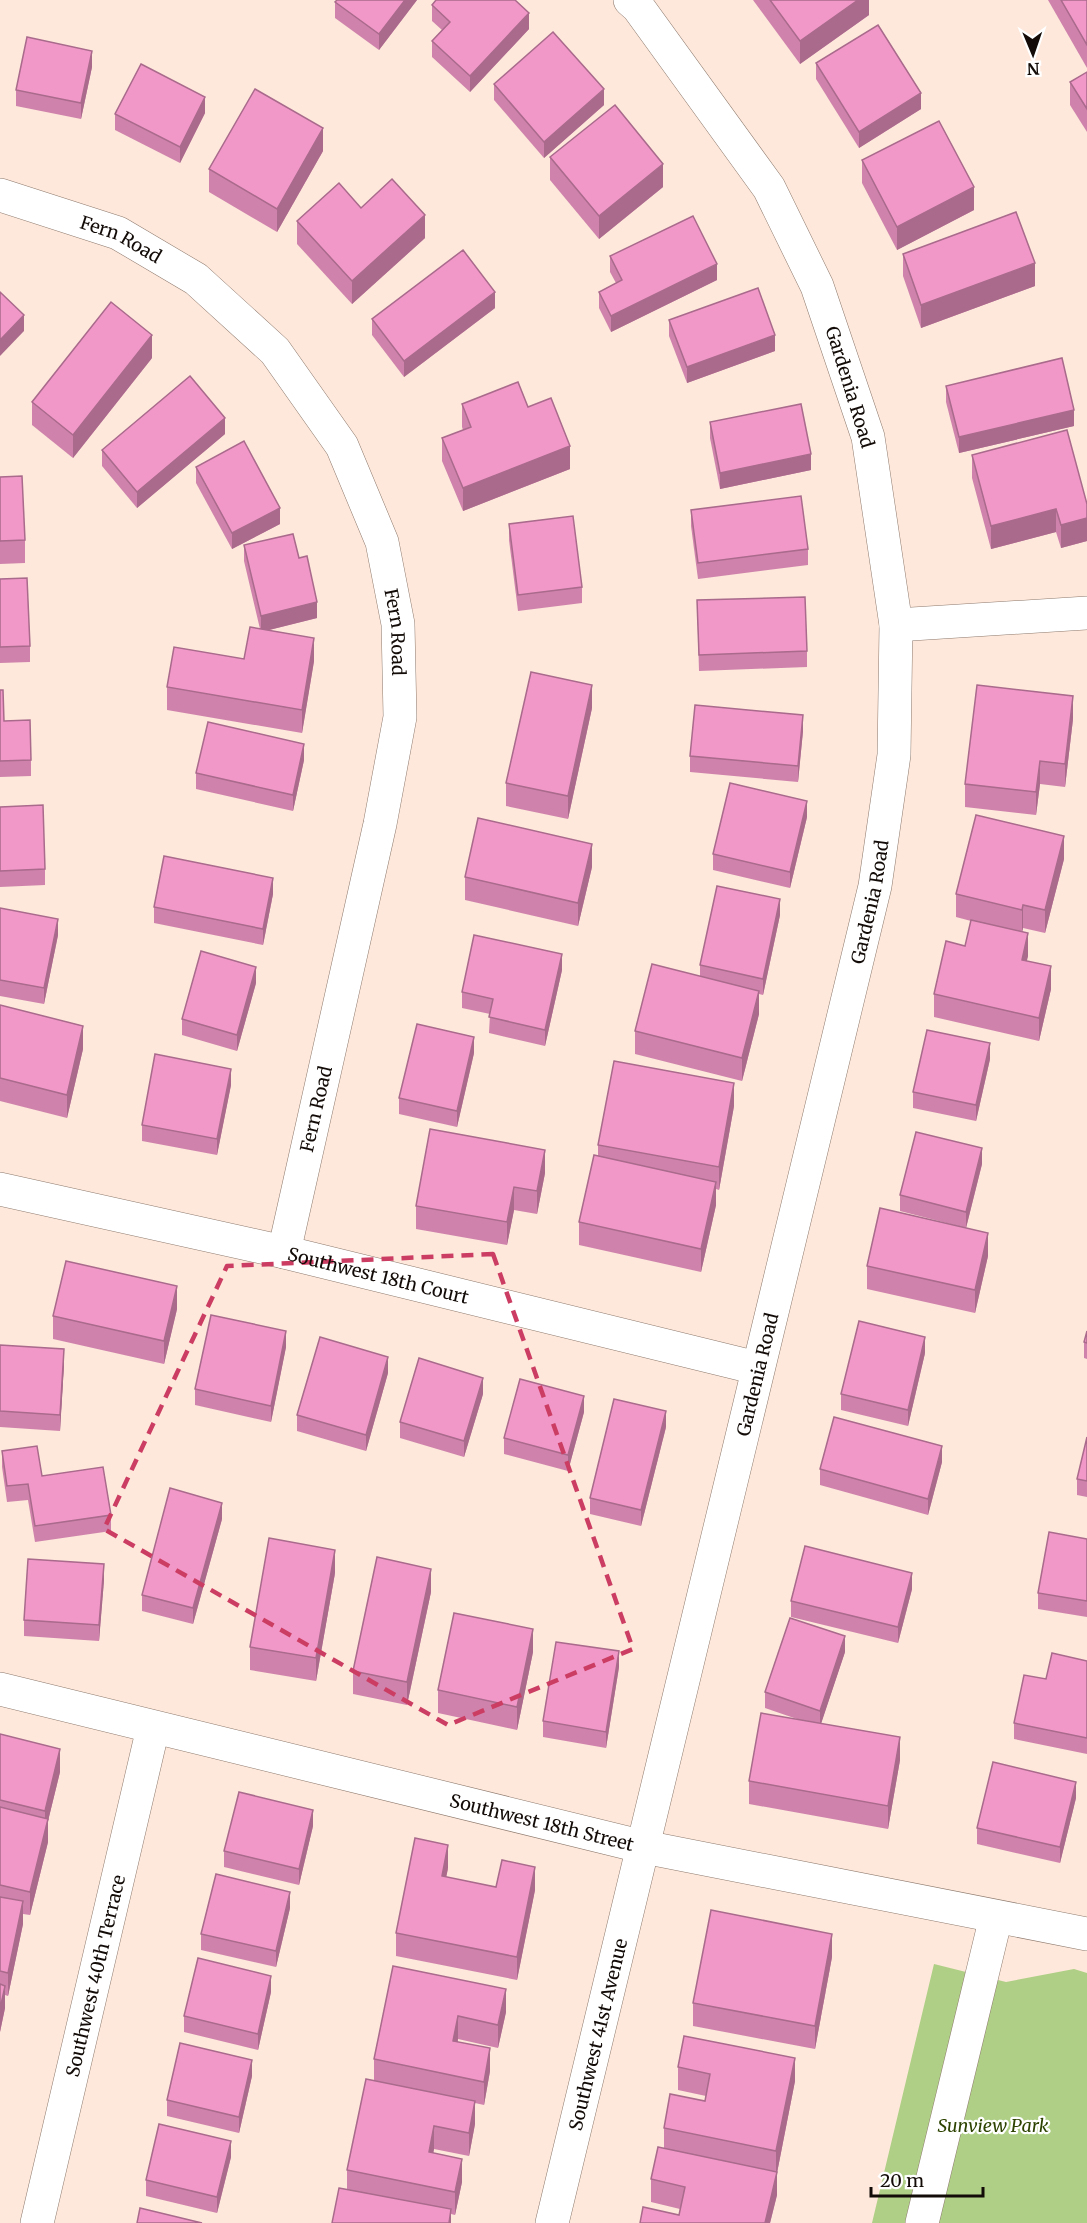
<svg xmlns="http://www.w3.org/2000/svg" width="1087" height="2223" viewBox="0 0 1087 2223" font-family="Merriweather,serif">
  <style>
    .green { fill: #aecf85 }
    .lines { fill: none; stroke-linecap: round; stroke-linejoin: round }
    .minor-casing { stroke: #8e7a6e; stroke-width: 34 }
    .minor { stroke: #fff; stroke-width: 33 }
    .wall { fill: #cf83ac }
    .shaded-wall { fill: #a96a8c }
    .building { fill: #f198c8; stroke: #a96a8c; stroke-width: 1.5 }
    .marked { fill: none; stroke: #cc3d63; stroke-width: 4.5; stroke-dasharray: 12 8; stroke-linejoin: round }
    .labels { text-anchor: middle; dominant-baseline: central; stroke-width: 4.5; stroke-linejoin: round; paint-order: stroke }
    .street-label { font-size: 18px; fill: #120b07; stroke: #fff }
    .park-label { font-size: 18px; font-style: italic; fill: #2d4301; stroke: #fff }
  </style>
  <rect width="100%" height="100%" fill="#fee8db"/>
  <polygon class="green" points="934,1964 1006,1982 1074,1969 1087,1973 1087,2223 872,2223"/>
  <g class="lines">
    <defs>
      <g id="minor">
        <path id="s1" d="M 0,195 L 118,233 L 196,279 L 275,351 L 342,446 L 382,542 L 398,624 L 400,717 L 380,824 L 284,1252"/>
        <polyline points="896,625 1087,613"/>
        <path id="s2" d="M 0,1189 L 284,1252 L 757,1368"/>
        <path id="s3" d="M 0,1689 L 644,1847 L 1087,1934"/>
        <path id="s4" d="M 37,2223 L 153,1728"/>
        <path id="s5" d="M 552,2223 L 875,886 L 894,755 L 896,625 L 868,437 L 817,286 L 769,188 L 638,7 L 630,0"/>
        <polyline points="922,2223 996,1917"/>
      </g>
    </defs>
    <use href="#minor" class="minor-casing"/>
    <use href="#minor" class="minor"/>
  </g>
  <g class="wall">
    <polygon points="337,0 417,0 379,50 335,18 335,2"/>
    <polygon points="753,0 869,0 869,15 800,64"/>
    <polygon points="1048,0 1087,0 1087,68"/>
    <polygon points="432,5 529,29 470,92 432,57 432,41 442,30 432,21"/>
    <polygon points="816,63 921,109 859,148 816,79"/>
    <polygon points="92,67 81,119 16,106 16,90"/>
    <polygon points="1087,72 1087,132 1070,105 1070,82"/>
    <polygon points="494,84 604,105 544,158 494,100"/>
    <polygon points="205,113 180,163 115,130 115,114"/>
    <polygon points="323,151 277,232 209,192 209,169"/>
    <polygon points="550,157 663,187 599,239 550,180"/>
    <polygon points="862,160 974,210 897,250 862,183"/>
    <polygon points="361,208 425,238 352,304 297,244 297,221"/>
    <polygon points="903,254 1035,286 921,328 903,276"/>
    <polygon points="610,256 717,280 611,332 599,308 599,292 616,283 610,272"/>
    <polygon points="495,308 404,377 372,335 372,319"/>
    <polygon points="669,320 775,351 687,383 669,336"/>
    <polygon points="152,358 73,458 32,425 32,402"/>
    <polygon points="946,386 1074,426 959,453 946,402"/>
    <polygon points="462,404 528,407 570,469 463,511 442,461 442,438 463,430 462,427"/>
    <polygon points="710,422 811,470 720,489 710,438"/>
    <polygon points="225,434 137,508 102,466 102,450"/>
    <polygon points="972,455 1087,504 1087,541 1061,548 1056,532 991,549 972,478"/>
    <polygon points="196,467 280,524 232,549 196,483"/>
    <polygon points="0,477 25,540 25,563 0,564"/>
    <polygon points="691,510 808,549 808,565 698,579 691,526"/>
    <polygon points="509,524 582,587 582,603 518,611 509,540"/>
    <polygon points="244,545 299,558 317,618 269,630 314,661 302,733 167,710 167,687 244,659 260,629 244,561"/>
    <polygon points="0,579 30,646 30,662 0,663"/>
    <polygon points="697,600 807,651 807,667 699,671"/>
    <polygon points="0,690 4,721 31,760 31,776 0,777"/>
    <polygon points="592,708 568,819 506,806 506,783"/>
    <polygon points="1073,719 1065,787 1040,784 1036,815 965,807 965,784"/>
    <polygon points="803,731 798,782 690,772 690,756"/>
    <polygon points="304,760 293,811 196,789 196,773"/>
    <polygon points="0,807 45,869 45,885 0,887"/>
    <polygon points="807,817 790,888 713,870 713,854"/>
    <polygon points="1064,859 1045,933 1023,928 1022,932 1028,956 1026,961 1051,989 1039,1041 934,1017 934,994 965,946 971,921 956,917 956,894"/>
    <polygon points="592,867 578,926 465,900 465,877"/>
    <polygon points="273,894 263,945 154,923 154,907"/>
    <polygon points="0,908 58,935 44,1004 0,996"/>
    <polygon points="780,915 763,995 759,994 759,1014 742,1081 635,1054 635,1031 700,976 700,965"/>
    <polygon points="562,970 545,1046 489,1033 490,1014 462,1008 462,992"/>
    <polygon points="256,983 237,1051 182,1035 182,1019"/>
    <polygon points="0,1005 83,1049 67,1118 0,1101"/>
    <polygon points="474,1053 457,1127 399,1114 399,1098"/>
    <polygon points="990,1059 976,1121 913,1108 913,1092"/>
    <polygon points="231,1085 217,1155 142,1141 142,1125"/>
    <polygon points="734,1106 719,1190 716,1189 716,1205 701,1272 579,1245 579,1222 598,1156 598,1145"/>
    <polygon points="982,1164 966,1228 900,1211 900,1195"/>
    <polygon points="545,1173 537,1214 514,1210 507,1245 416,1229 416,1206"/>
    <polygon points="988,1256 975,1313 867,1289 867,1266"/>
    <polygon points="177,1309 164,1364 53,1339 53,1316"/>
    <polygon points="1087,1331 1087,1359 1084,1358 1084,1342"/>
    <polygon points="0,1345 64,1365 60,1431 0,1427"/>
    <polygon points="286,1347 271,1422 195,1405 195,1389"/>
    <polygon points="925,1353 908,1426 841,1410 841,1394"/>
    <polygon points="388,1373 366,1451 297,1431 297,1415"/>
    <polygon points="483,1394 464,1457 400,1438 400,1422"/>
    <polygon points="584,1412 568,1471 504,1454 504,1438"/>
    <polygon points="666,1427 641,1526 590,1514 590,1498"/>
    <polygon points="1087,1437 1087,1497 1077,1495 1077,1479"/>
    <polygon points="2,1451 42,1476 111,1515 111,1531 35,1542 28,1500 7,1502 2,1467"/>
    <polygon points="942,1462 928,1515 820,1485 820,1469"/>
    <polygon points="222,1519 193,1624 142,1611 142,1595"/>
    <polygon points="1087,1539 1087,1617 1038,1609 1038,1593"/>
    <polygon points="335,1573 316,1681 250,1670 250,1647"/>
    <polygon points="104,1580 99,1641 24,1636 24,1620"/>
    <polygon points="912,1589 898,1643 791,1617 791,1601"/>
    <polygon points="431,1592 407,1705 353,1694 353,1671"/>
    <polygon points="533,1652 517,1730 438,1713 438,1690"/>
    <polygon points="845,1652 821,1723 900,1760 888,1829 749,1804 749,1781 797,1719 765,1708 765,1692"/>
    <polygon points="1087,1661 1087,1754 1014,1739 1014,1723 1046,1679"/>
    <polygon points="619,1667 606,1748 543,1737 543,1721"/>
    <polygon points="0,1734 60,1772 48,1821 48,1842 30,1915 23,1914 23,1924 8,1996 5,1995 5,2008 0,2032"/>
    <polygon points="1076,1798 1060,1863 977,1844 977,1828"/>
    <polygon points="313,1826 299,1885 224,1867 224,1851"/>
    <polygon points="448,1868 446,1877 496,1887 535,1890 517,1980 396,1956 396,1933"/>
    <polygon points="290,1908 276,1967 201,1950 201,1934"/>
    <polygon points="832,1957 815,2049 693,2026 693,2003"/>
    <polygon points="393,1966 506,2012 498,2048 458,2039 458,2042 490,2071 484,2105 475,2103 475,2124 469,2156 434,2149 433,2153 462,2182 455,2215 451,2214 451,2223 347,2190 347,2170 374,2080 374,2059"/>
    <polygon points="271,1992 258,2050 184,2032 184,2016"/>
    <polygon points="678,2067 795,2081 777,2173 777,2195 770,2223 640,2223 679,2215 680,2209 651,2202 651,2179 664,2148 664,2128 705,2101 706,2096 678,2090"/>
    <polygon points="252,2076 239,2133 167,2116 167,2100"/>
    <polygon points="231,2157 217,2213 146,2196 146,2180"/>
  </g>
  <g class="shaded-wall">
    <polygon points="405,0 417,0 379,50 379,34"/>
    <polygon points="858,0 869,0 869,15 800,64 800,41"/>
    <polygon points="529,13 529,29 470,92 470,76"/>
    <polygon points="92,51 92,67 81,119 81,103"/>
    <polygon points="604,89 604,105 544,158 544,142"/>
    <polygon points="921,93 921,109 859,148 859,132"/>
    <polygon points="205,97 205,113 180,163 180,147"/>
    <polygon points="323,128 323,151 277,232 277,209"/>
    <polygon points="663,164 663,187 599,239 599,216"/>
    <polygon points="974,187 974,210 897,250 897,227"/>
    <polygon points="425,215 425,238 352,304 352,281"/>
    <polygon points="1035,263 1035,286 921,328 921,305"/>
    <polygon points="717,264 717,280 611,332 611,316"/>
    <polygon points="495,292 495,308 404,377 404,361"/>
    <polygon points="24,315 24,331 0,356 0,340"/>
    <polygon points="152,335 152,358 73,458 73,435"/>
    <polygon points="775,335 775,351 687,383 687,367"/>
    <polygon points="1074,410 1074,426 959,453 959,437"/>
    <polygon points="225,418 225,434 137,508 137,492"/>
    <polygon points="570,446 570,469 463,511 463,488"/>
    <polygon points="811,454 811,470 720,489 720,473"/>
    <polygon points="280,508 280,524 232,549 232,533"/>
    <polygon points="1056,509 1056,532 991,549 991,526"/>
    <polygon points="1087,518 1087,541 1061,548 1061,525"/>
    <polygon points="317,602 317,618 261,632 261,616"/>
    <polygon points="314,638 314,661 302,733 302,710"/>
    <polygon points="592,685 592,708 568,819 568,796"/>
    <polygon points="1073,696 1073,719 1065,787 1065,764"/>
    <polygon points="803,715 803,731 798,782 798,766"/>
    <polygon points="304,744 304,760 293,811 293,795"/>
    <polygon points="1040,761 1040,784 1036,815 1036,792"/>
    <polygon points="807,801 807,817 790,888 790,872"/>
    <polygon points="1064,836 1064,859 1045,933 1045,910"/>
    <polygon points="592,844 592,867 578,926 578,903"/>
    <polygon points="273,878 273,894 263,945 263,929"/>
    <polygon points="780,899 780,915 763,995 763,979"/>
    <polygon points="1023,905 1023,928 1022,933 1022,910"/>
    <polygon points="58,919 58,935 44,1004 44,988"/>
    <polygon points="1028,933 1028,956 1022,983 1022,960"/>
    <polygon points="562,954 562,970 545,1046 545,1030"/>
    <polygon points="1051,966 1051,989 1039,1041 1039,1018"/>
    <polygon points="256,967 256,983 237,1051 237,1035"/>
    <polygon points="759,991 759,1014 742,1081 742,1058"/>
    <polygon points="83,1026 83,1049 67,1118 67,1095"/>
    <polygon points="474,1037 474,1053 457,1127 457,1111"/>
    <polygon points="990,1043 990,1059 976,1121 976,1105"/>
    <polygon points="231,1069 231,1085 217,1155 217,1139"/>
    <polygon points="734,1083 734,1106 719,1190 719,1167"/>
    <polygon points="982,1148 982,1164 966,1228 966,1212"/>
    <polygon points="545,1150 545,1173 537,1214 537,1191"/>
    <polygon points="716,1182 716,1205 701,1272 701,1249"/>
    <polygon points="514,1187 514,1210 507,1245 507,1222"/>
    <polygon points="988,1233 988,1256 975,1313 975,1290"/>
    <polygon points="177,1286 177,1309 164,1364 164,1341"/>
    <polygon points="286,1331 286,1347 271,1422 271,1406"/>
    <polygon points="925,1337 925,1353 908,1426 908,1410"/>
    <polygon points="64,1349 64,1365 60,1431 60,1415"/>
    <polygon points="388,1357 388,1373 366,1451 366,1435"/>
    <polygon points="483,1378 483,1394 464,1457 464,1441"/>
    <polygon points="584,1396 584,1412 568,1471 568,1455"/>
    <polygon points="666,1411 666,1427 641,1526 641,1510"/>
    <polygon points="942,1446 942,1462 928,1515 928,1499"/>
    <polygon points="222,1503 222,1519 193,1624 193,1608"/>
    <polygon points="335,1550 335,1573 316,1681 316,1658"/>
    <polygon points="104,1564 104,1580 99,1641 99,1625"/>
    <polygon points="431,1569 431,1592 407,1705 407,1682"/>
    <polygon points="912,1573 912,1589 898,1643 898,1627"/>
    <polygon points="533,1629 533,1652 517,1730 517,1707"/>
    <polygon points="845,1636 845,1652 820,1727 820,1711"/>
    <polygon points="619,1651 619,1667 606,1748 606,1732"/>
    <polygon points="900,1737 900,1760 888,1829 888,1806"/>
    <polygon points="60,1749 60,1772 48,1821 48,1842 30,1915 30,1892 45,1832 45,1811"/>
    <polygon points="1076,1782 1076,1798 1060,1863 1060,1847"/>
    <polygon points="313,1810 313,1826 299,1885 299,1869"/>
    <polygon points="448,1845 448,1868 442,1899 442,1876"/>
    <polygon points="535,1867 535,1890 517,1980 517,1957"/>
    <polygon points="290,1892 290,1908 276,1967 276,1951"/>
    <polygon points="23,1901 23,1924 8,1996 8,1973"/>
    <polygon points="832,1934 832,1957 815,2049 815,2026"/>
    <polygon points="271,1976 271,1992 258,2050 258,2034"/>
    <polygon points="5,1986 5,2008 0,2032 0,2009"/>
    <polygon points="506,1989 506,2012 498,2048 498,2025"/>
    <polygon points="458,2016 458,2039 453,2064 453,2041"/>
    <polygon points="490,2048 490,2071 484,2105 484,2082"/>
    <polygon points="795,2058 795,2081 777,2173 777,2195 770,2223 765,2223 776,2173 776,2151"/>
    <polygon points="252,2060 252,2076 239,2133 239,2117"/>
    <polygon points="475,2101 475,2124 469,2156 469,2133"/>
    <polygon points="434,2126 434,2149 429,2175 429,2152"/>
    <polygon points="231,2141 231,2157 217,2213 217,2197"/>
    <polygon points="462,2159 462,2182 455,2215 455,2192"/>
    <polygon points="451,2209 451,2223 449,2223"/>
  </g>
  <g class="building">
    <polygon points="337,0 405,0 379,34 335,2"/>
    <polygon points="436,0 515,0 529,13 470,76 432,41 450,22 432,5"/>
    <polygon points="770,0 858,0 800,41"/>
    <polygon points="1061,0 1087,0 1087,45"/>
    <polygon points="878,25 921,93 859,132 816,63"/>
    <polygon points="553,32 604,89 544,142 494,84"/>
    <polygon points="27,37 92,51 81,103 16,90"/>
    <polygon points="141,64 205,97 180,147 115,114"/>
    <polygon points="1087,72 1087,109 1070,82"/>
    <polygon points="255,89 323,128 277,209 209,169"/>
    <polygon points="615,105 663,164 599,216 550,157"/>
    <polygon points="939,121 974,187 897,227 862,160"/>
    <polygon points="392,179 425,215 352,281 297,221 339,183 361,208"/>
    <polygon points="1016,212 1035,263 921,305 903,254"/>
    <polygon points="693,216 717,264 611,316 599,292 622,280 610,256"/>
    <polygon points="463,250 495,292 404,361 372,319"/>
    <polygon points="758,288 775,335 687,367 669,320"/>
    <polygon points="0,292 24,315 0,340"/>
    <polygon points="111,302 152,335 73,435 32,402"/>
    <polygon points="1062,358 1074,410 959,437 946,386"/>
    <polygon points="190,376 225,418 137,492 102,450"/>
    <polygon points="518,382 528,407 551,398 570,446 463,488 442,438 471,427 462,404"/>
    <polygon points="801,404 811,454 720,473 710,422"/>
    <polygon points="1067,430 1087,504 1087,518 1061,525 1056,509 991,526 972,455"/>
    <polygon points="244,441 280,508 232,533 196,467"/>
    <polygon points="22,476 25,540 0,541 0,477"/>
    <polygon points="801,496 808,549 698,563 691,510"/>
    <polygon points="573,516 582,587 518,595 509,524"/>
    <polygon points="293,534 299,558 307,556 317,602 261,616 244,545"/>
    <polygon points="27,578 30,646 0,647 0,579"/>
    <polygon points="805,597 807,651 699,655 697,600"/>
    <polygon points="250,627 314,638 302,710 167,687 174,647 244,659"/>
    <polygon points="531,672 592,685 568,796 506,783"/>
    <polygon points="977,685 1073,696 1065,764 1040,761 1036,792 965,784"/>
    <polygon points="0,690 3,690 4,721 30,720 31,760 0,761"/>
    <polygon points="695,705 803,715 798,766 690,756"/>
    <polygon points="208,722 304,744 293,795 196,773"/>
    <polygon points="730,783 807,801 790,872 713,854"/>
    <polygon points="43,805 45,869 0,871 0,807"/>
    <polygon points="976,815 1064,836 1045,910 1023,905 1022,910 956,894"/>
    <polygon points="478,818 592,844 578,903 465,877"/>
    <polygon points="164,856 273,878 263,929 154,907"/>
    <polygon points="717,886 780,899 763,979 700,965"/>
    <polygon points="0,908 58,919 44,988 0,980"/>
    <polygon points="971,920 1028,933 1022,960 1051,966 1039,1018 934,994 946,941 965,946"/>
    <polygon points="474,935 562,954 545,1030 489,1017 493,999 462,992"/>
    <polygon points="201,951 256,967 237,1035 182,1019"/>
    <polygon points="652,964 759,991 742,1058 635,1031"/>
    <polygon points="0,1005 83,1026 67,1095 0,1078"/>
    <polygon points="417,1024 474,1037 457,1111 399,1098"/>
    <polygon points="927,1030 990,1043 976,1105 913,1092"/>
    <polygon points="155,1054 231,1069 217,1139 142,1125"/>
    <polygon points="614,1061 734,1083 719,1167 598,1145"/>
    <polygon points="430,1129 545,1150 537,1191 514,1187 507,1222 416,1206"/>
    <polygon points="916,1132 982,1148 966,1212 900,1195"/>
    <polygon points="594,1155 716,1182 701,1249 579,1222"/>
    <polygon points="880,1208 988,1233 975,1290 867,1266"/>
    <polygon points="66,1261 177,1286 164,1341 53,1316"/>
    <polygon points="211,1315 286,1331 271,1406 195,1389"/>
    <polygon points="859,1321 925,1337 908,1410 841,1394"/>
    <polygon points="1087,1331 1087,1343 1084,1342"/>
    <polygon points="320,1337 388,1357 366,1435 297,1415"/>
    <polygon points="0,1345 64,1349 60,1415 0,1411"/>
    <polygon points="419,1358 483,1378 464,1441 400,1422"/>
    <polygon points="520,1379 584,1396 568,1455 504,1438"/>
    <polygon points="614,1399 666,1411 641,1510 590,1498"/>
    <polygon points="834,1417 942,1446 928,1499 820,1469"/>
    <polygon points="1087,1437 1087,1481 1077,1479"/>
    <polygon points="37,1446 42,1476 103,1467 111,1515 35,1526 28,1484 7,1486 2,1451"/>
    <polygon points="170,1488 222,1503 193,1608 142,1595"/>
    <polygon points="1049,1532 1087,1539 1087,1601 1038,1593"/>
    <polygon points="269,1538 335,1550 316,1658 250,1647"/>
    <polygon points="805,1546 912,1573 898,1627 791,1601"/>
    <polygon points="377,1557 431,1569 407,1682 353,1671"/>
    <polygon points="28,1559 104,1564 99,1625 24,1620"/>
    <polygon points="454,1613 533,1629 517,1707 438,1690"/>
    <polygon points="790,1618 845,1636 820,1711 765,1692"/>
    <polygon points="556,1642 619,1651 606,1732 543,1721"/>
    <polygon points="1052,1653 1087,1661 1087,1738 1014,1723 1024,1675 1046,1679"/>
    <polygon points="761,1713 900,1737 888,1806 749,1781"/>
    <polygon points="0,1734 60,1749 45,1811 0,1800"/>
    <polygon points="993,1762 1076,1782 1060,1847 977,1828"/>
    <polygon points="239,1792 313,1810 299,1869 224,1851"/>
    <polygon points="0,1807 48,1819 30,1892 0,1885"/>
    <polygon points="415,1838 448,1845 442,1876 496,1887 502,1860 535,1867 517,1957 396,1933"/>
    <polygon points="216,1874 290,1892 276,1951 201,1934"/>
    <polygon points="0,1897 23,1901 8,1973 0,1971"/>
    <polygon points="711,1910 832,1934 815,2026 693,2003"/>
    <polygon points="198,1958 271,1976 258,2034 184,2016"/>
    <polygon points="393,1966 506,1989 498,2025 458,2016 453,2041 490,2048 484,2082 374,2059"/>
    <polygon points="0,1984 5,1986 0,2009"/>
    <polygon points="684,2036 795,2058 776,2151 664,2128 670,2094 705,2101 710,2074 678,2067"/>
    <polygon points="180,2043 252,2060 239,2117 167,2100"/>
    <polygon points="366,2079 475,2101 469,2133 434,2126 429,2152 462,2159 455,2192 347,2170"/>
    <polygon points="159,2124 231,2141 217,2197 146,2180"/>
    <polygon points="658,2147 777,2172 765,2223 640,2223 643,2207 679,2215 685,2187 651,2179"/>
    <polygon points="339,2188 451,2209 449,2223 332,2223"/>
    <polygon points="140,2208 202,2223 137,2223"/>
  </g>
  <path class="marked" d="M 493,1254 L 633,1649 L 448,1725 L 104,1529 L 227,1266 Z"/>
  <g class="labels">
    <g class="street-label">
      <text stroke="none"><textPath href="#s1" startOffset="129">Fern Road</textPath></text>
      <text transform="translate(850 387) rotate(73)">Gardenia Road</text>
      <text stroke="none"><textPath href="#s1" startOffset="633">Fern Road</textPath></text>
      <text stroke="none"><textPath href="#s5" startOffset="1359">Gardenia Road</textPath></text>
      <text transform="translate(316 1109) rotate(-77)">Fern Road</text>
      <text stroke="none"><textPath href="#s2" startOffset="388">Southwest 18th Court</textPath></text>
      <text stroke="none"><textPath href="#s5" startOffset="873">Gardenia Road</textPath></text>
      <text stroke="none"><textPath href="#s3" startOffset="558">Southwest 18th Street</textPath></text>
      <text stroke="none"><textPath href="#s4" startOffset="254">Southwest 40th Terrace</textPath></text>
      <text stroke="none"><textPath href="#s5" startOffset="194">Southwest 41st Avenue</textPath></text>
    </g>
    <g class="park-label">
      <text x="993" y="2125">Sunview Park</text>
    </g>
  </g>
  <g transform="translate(1033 54) rotate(178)" stroke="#ffffff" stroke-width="4.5" paint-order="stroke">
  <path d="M0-4.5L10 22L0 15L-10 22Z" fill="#120b07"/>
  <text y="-9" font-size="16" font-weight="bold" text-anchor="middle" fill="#120b07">N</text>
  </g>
  <path d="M871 2187v9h112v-9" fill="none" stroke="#120b07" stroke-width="3"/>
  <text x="880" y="2187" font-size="18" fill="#120b07" stroke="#ffffff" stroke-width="4.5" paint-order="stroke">20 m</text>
</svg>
